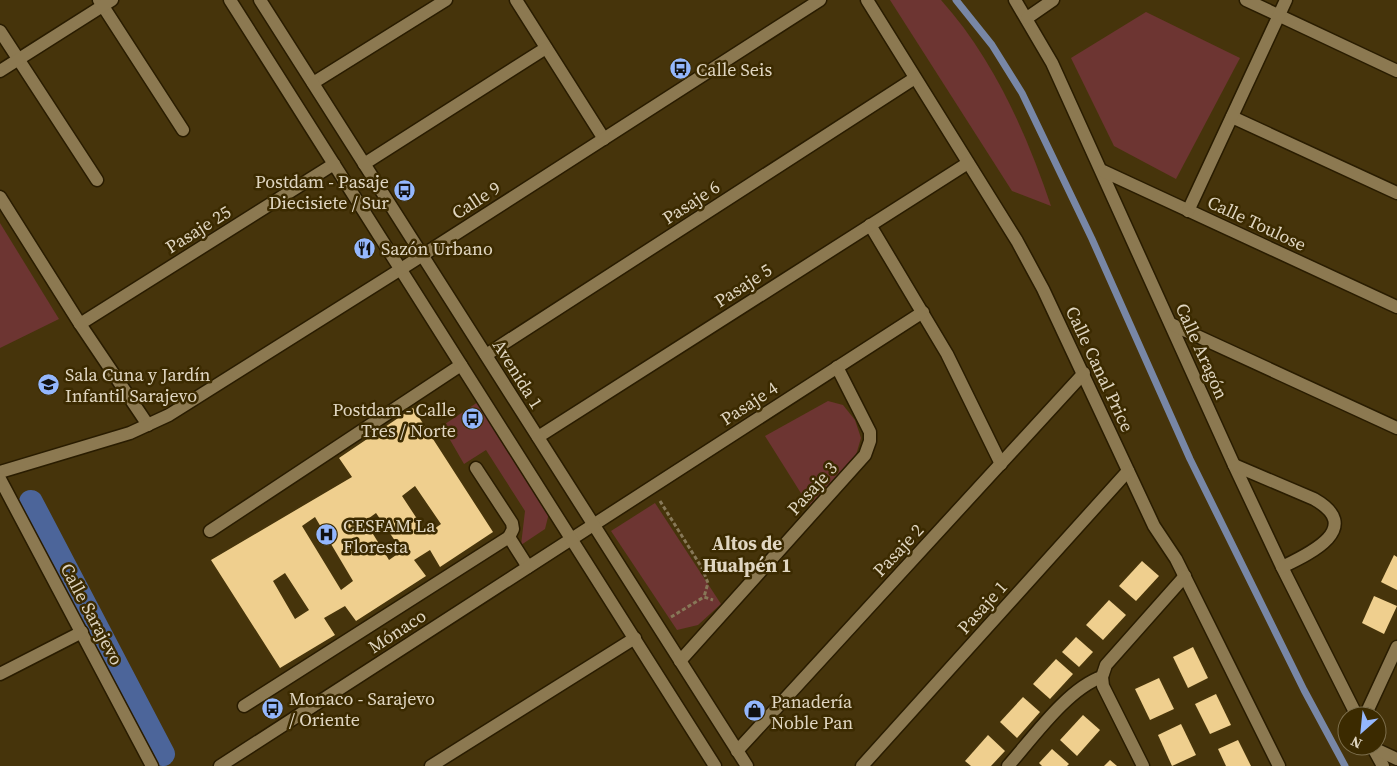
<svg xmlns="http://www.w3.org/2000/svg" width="1397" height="766" viewBox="0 0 1397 766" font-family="'Source Serif 4',serif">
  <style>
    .green { fill: #6d3532 }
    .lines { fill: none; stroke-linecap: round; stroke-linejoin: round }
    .stream { stroke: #7887a6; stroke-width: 7 }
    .canal { stroke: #4c659a; stroke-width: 24 }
    .building { fill: #efcf8e; fill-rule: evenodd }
    .lane-casing { stroke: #291c00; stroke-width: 15 }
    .street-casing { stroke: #291c00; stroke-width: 15 }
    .secondary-casing { stroke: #291c00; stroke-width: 15 }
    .path { stroke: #877858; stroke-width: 3; stroke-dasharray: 4 2.5; stroke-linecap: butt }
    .lane { stroke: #8c7951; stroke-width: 12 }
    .street { stroke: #8c7951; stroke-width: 12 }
    .secondary { stroke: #8c7951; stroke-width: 12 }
    .labels { text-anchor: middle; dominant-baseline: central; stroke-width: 5; stroke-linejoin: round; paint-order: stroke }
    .poi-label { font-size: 18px; fill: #e0d6c1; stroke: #3b2a00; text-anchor: start }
    .street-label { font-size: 18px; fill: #e0d6c1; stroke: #3b2a00 }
    .neighbourhood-label { font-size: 19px; font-weight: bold; fill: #e0d6c1; stroke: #3b2a00 }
  </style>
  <rect width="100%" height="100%" fill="#46340b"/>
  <g class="green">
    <path d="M 890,0 L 941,0 C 993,58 1026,132 1051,206 L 1012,191 Z"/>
    <polygon points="1146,12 1240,58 1176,179 1114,146 1071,58"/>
    <polygon points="0,223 59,319 0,348"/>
    <polygon points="828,401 843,405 855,420 861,438 856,455 809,506 765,436"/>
    <polygon points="478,402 549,513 545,529 521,545 525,511 486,450 464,464 442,426"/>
    <polygon points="655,503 721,604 698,625 677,630 611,531"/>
  </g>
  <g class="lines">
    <polyline class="stream" points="956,0 992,45 1022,93 1092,239 1190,459 1304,690 1345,766"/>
    <polyline class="canal" points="31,502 163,754"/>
  </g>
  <g class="building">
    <path d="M 413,408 L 493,532 L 440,567 L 430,550 L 414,560 L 426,576 L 356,621 L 345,606 L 324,618 L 335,635 L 280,668 L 211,560 L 352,477 L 339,458 ZM 415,486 L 441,524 L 427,534 L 402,496 ZM 376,513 L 402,551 L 389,560 L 365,521 ZM 315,517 L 353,581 L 341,590 L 302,526 ZM 285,573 L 309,610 L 295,619 L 273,581 Z"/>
    <polygon points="1394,555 1397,557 1397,590 1381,582"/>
    <polygon points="1142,561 1159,576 1136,601 1119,586"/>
    <polygon points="1374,596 1397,606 1384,634 1362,623"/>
    <polygon points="1109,600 1126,615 1103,640 1086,625"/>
    <polygon points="1076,637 1093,652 1079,667 1062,652"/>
    <polygon points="1193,647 1208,678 1188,688 1173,657"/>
    <polygon points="1056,659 1073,674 1050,699 1033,684"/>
    <polygon points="1159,678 1174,709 1150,720 1135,689"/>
    <polygon points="1216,694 1231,725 1210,734 1195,704"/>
    <polygon points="1023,697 1040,712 1017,738 1000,722"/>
    <polygon points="1083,715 1100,730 1077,756 1060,740"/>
    <polygon points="1181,724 1196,755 1172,766 1158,735"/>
    <polygon points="988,735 1005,751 991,766 971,766 965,761"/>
    <polygon points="1238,740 1251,766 1226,766 1218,749"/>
    <polygon points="1052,749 1069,764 1067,766 1042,766 1039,763"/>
    <polygon points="1110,760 1117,766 1104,766"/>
  </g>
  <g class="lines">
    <defs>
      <g id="lane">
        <polyline points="476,468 512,523 513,529 509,537 528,567"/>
        <polyline points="210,531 461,365"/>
        <polyline points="244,706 509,537"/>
      </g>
      <g id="street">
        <polyline points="99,0 183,130"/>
        <polyline points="516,0 604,139"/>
        <polyline points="867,0 1017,241 1043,289 1154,526 1176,559 1279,766"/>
        <polyline points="1015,0 1052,63 1234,465 1282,567 1357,716"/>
        <polyline points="1246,0 1397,71"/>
        <polyline points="1027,18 1053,0"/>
        <polyline points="0,31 97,180"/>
        <polyline points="0,71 112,0"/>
        <polyline points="313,83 446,0"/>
        <polyline points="1232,117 1397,193"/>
        <polyline points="364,164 546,48"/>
        <polyline points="1103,171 1397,307"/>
        <polyline points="0,197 80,324 148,425"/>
        <polyline points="1188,211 1286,0"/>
        <polyline points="870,225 947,354 1001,464"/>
        <polyline points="80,324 334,164"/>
        <polyline points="1171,324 1397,428"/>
        <polyline points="486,355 915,78"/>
        <polyline points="538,437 968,163"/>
        <path d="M 1234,465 L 1314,499 C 1365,528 1309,554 1282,567"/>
        <polyline points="0,472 130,433 169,415 401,269"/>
        <polyline points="0,479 152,766"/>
        <polyline points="680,661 865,455 870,441 870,432 837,367"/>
        <polyline points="0,674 82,632"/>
        <polyline points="1365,716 1397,647"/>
        <polyline points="1372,746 1383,766"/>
        <polyline points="1373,748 1397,759"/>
        <polyline points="737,751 1084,373"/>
        <polyline points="220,766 923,312"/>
        <polyline points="431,766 635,638"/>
        <polyline points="862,766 1128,471"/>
        <path d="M 1008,766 C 1032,739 1068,688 1102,677"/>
        <polyline points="1143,766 1103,686 1102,677 1106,665 1185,576"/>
      </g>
      <g id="secondary">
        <polyline points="230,0 715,766"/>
        <polyline points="260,0 747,766"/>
        <polyline points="401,269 820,0"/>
      </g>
    </defs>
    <use href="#lane" class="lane-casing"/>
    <use href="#street" class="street-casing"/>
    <use href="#secondary" class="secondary-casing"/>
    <g class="path">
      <polyline points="660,501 702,568 708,583 704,597"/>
      <polyline points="671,617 704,597 713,600"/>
    </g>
    <use href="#lane" class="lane"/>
    <use href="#street" class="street"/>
    <use href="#secondary" class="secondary"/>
  </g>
  <defs>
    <symbol id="bus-disc" viewBox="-11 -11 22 22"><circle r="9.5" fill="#94b7fd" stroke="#3b2a00"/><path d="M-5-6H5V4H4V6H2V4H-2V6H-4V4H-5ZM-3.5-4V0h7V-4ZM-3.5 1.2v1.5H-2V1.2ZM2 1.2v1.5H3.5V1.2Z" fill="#111"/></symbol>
    <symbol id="restaurant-disc" viewBox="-11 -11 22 22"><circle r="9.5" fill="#94b7fd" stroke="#3b2a00"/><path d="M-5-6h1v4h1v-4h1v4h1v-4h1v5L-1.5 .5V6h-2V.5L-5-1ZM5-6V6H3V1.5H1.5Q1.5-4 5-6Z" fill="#111"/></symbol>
    <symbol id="school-disc" viewBox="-11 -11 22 22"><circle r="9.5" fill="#94b7fd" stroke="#3b2a00"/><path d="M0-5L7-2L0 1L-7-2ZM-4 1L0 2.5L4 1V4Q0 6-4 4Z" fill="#111"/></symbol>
    <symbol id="hospital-disc" viewBox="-11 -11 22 22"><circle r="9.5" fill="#94b7fd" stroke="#3b2a00"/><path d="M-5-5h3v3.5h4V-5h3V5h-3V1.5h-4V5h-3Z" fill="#111"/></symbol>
    <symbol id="shop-disc" viewBox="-11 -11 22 22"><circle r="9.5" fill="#94b7fd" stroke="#3b2a00"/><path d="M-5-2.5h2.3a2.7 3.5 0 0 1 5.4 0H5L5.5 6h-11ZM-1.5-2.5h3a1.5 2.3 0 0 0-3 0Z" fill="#111"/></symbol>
  </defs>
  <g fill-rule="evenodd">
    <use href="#bus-disc" x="668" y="56" width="25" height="25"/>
    <use href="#bus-disc" x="392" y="178" width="25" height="25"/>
    <use href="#restaurant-disc" x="352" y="236" width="25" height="25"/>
    <use href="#school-disc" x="36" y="372" width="25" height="25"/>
    <use href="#bus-disc" x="460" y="406" width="25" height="25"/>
    <use href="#hospital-disc" x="314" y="522" width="25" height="25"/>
    <use href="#bus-disc" x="260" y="696" width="25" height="25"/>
    <use href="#shop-disc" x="742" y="698" width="25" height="25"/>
  </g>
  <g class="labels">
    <g class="poi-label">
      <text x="696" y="69">Calle Seis</text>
      <text x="389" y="181" text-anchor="end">Postdam - Pasaje<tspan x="389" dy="21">Diecisiete / Sur</tspan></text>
      <text x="381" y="248">Sazón Urbano</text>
      <text x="65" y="374">Sala Cuna y Jardín<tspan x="65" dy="21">Infantil Sarajevo</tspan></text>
      <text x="456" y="409" text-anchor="end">Postdam - Calle<tspan x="456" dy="21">Tres / Norte</tspan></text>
      <text x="343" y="525">CESFAM La<tspan x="343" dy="21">Floresta</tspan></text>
      <text x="289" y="698">Monaco - Sarajevo<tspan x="289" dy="21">/ Oriente</tspan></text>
      <text x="771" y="701">Panadería<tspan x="771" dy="21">Noble Pan</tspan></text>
    </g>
    <g class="street-label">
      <text transform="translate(476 200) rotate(-33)">Calle 9</text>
      <text transform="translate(691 202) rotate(-33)">Pasaje 6</text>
      <text transform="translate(1257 223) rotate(25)">Calle Toulose</text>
      <text transform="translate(198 229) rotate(-32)">Pasaje 25</text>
      <text transform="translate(743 285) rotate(-33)">Pasaje 5</text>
      <text transform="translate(1202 351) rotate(66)">Calle Aragón</text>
      <text transform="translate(1100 369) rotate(65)">Calle Canal Price</text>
      <text transform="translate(518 374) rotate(58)">Avenida 1</text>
      <text transform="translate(749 403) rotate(-33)">Pasaje 4</text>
      <text transform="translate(812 488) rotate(-48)">Pasaje 3</text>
      <text transform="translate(898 550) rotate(-47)">Pasaje 2</text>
      <text transform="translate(982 607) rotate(-48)">Pasaje 1</text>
      <text transform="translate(92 614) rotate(62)">Calle Sarajevo</text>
      <text transform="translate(397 631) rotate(-33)">Mónaco</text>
    </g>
    <g class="neighbourhood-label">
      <text x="747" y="543">Altos de<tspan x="747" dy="22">Hualpén 1</tspan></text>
    </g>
  </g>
  <g transform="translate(1362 731) rotate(207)"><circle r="24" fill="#3b2a00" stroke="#7d6f4d"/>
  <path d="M0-4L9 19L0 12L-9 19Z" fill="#94b7fd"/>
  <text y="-8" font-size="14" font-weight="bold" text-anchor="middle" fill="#e0d6c1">N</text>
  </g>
</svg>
